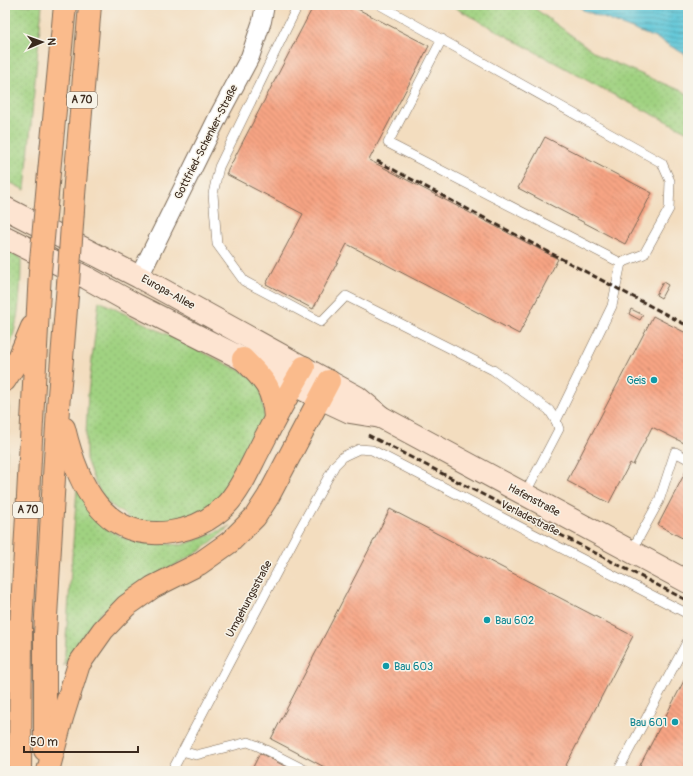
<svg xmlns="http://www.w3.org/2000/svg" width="693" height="776" viewBox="0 0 693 776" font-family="Pangolin,sans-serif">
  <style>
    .grass { fill: url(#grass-dots); stroke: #6e7e50 }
    .water { fill: url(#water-rules); stroke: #4c787b }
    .building { fill: url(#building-back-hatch) }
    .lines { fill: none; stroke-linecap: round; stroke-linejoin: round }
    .lane-casing { stroke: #7b6956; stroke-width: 10 }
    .street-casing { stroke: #7b6956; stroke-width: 20 }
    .secondary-casing { stroke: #7b6956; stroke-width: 24 }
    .highway-casing { stroke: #7b6956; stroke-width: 24 }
    .lane { stroke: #fff; stroke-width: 9 }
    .street { stroke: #fff; stroke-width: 18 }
    .secondary { stroke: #fde4d1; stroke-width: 22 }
    .highway { stroke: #fabb8c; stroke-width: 22 }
    .rail { stroke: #3b2a1e; stroke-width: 3; stroke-dasharray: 6 3; stroke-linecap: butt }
    .highway-bridge-casing { stroke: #7b6956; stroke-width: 24; stroke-linecap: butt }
    .highway-bridge { stroke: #fabb8c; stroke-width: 22 }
    .culture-dot { fill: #0f9aa8; stroke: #f7f3e8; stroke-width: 1.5 }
    .labels { text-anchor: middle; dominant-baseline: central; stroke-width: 3; stroke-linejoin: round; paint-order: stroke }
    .shield { fill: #f7f3e8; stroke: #73665b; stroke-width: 1 }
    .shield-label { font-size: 10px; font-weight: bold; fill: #3b2a1e }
    .street-label { font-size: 11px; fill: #3b2a1e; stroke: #f7f3e8 }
    .culture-label { font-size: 11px; fill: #0d838f; stroke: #f7f3e8; text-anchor: end }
  </style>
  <defs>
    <pattern id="grass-dots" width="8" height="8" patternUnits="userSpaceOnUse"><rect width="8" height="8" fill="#a0d281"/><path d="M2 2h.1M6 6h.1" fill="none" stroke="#8bb46f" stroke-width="1.8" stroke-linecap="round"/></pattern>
    <pattern id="water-rules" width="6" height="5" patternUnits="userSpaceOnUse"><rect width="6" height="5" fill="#5dc6d8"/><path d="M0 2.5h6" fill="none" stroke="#4ea1af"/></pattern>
    <pattern id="building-back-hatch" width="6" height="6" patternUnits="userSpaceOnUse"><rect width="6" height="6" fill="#f7a484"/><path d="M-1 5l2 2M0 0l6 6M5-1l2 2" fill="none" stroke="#c9866b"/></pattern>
  </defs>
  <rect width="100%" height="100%" fill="#f7f3e8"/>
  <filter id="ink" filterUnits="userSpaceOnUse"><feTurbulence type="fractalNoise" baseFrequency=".025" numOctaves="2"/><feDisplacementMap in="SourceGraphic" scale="8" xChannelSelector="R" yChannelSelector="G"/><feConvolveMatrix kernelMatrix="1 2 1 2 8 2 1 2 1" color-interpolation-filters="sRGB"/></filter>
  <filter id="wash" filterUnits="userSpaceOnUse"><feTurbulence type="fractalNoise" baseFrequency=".012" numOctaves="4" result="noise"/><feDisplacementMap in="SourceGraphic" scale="16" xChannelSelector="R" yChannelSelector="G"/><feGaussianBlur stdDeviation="0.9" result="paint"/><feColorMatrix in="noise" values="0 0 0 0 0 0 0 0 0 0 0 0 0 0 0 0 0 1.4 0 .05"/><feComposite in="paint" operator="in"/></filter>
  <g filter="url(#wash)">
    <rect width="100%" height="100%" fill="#f3ddbf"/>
    <g class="grass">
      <polygon points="5,5 42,5 25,190 5,180"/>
      <polygon points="450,5 530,5 601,57 688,94 688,132 612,94"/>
      <path d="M 5,249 L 21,258 C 21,289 19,330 5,358 Z"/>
      <polygon points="99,301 249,375 260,385 266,424 214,507 178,524 134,521 105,501 93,478 86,459 86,435 88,393"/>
      <polygon points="9,403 5,499 5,411"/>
      <polygon points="77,488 93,515 105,528 124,538 140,542 182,545 204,537 231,526 200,551 122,595 99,615 81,639 64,666"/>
    </g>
    <polygon class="water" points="578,5 688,5 688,56 658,39 583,10"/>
    <g id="blocks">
      <g class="building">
        <polygon points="314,5 350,5 429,46 369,160 558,259 519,334 347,244 313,309 266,284 303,214 226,174"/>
        <polygon points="545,137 652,193 625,244 518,188"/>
        <polygon points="663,282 668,285 661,298 656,295"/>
        <polygon points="631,309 643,315 640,320 629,314"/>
        <polygon points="653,316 688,334 688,445 652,427 633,465 630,463 609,503 567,481"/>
        <polygon points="686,471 688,472 688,541 658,525"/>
        <polygon points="390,509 633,636 563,771 332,771 271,739"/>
        <polygon points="688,673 688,771 637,771"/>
        <polygon points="260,753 294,771 251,771"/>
      </g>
    </g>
  </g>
  <g filter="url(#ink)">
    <use href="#blocks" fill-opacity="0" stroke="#7b6956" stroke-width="1"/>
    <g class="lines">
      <defs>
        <g id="lane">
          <polyline points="298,5 219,167 213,194 217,244 244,281 321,322 346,296 493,370 549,410 556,421 559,429 525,494"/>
          <polyline points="380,5 662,163 670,181 669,209 644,254 621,263 388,143 442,39"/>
          <polyline points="556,421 612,306 621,263"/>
          <polyline points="631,552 659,501 675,452 688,459"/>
          <polyline points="182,751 196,755 248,742 258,746 307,771"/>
          <polyline points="172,771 298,532 335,465 344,456 359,449 372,450 688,614"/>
          <polyline points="618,771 688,640"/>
        </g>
        <polyline id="street" points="139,277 220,113 250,57 262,21 265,5"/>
        <g id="secondary">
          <polyline points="5,208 139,277 357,397 381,417 688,582"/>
          <polyline points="5,237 87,278 134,304 320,398 350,412 381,417"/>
        </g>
        <g id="highway">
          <polyline points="48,183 65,5"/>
          <polyline points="74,195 90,5"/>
          <path d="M 243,359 C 264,380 273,387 275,418"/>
          <polyline points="5,380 19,358 32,327"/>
          <path d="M 64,428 C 77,483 103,542 171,532 C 192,529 211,520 226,505 C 240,491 250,467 259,450 C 273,422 288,394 304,367"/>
          <polyline points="5,629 12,663"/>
          <polyline points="45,750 45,634 58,408 68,284"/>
          <polyline points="20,771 21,627 40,272"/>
          <polyline points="48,771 62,718 79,664 103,630 126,606 153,587 199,564 230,542 255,517 268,497 329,381"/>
        </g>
      </defs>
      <use href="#lane" class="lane-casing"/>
      <use href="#street" class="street-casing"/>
      <use href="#secondary" class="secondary-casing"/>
      <use href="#highway" class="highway-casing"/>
      <use href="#lane" class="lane"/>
      <use href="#street" class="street"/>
      <use href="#secondary" class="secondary"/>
      <use href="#highway" class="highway"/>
      <g class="rail">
        <polyline points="377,161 688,326"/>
        <polyline points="368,435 688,601"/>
      </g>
      <defs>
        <g id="highway-bridge">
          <polyline points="40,272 48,183"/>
          <polyline points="68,284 74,195"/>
        </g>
      </defs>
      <use href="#highway-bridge" class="highway-bridge-casing"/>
      <use href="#highway-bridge" class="highway-bridge"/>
    </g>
  </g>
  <g class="culture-dot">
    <circle cx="654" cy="380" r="4"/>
    <circle cx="487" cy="620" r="4"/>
    <circle cx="386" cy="666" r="4"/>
    <circle cx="675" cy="722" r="4"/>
  </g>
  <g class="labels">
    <g class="shield">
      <rect x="67" y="92" width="30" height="16" rx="3"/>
      <rect x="13" y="502" width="30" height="16" rx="3"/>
    </g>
    <g class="shield-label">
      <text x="82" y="100">A 70</text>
      <text x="28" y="510">A 70</text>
    </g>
    <g class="street-label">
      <text transform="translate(206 142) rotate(-63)">Gottfried-Schenker-Straße</text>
      <text transform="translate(168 292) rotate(29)">Europa-Allee</text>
      <text transform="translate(534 500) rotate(28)">Hafenstraße</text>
      <text transform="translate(530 518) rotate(27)">Verladestraße</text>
      <text transform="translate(249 599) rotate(-62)">Umgehungsstraße</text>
    </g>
    <g class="culture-label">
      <text x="646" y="380">Geis</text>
      <text x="495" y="620" text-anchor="start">Bau 602</text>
      <text x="394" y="666" text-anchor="start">Bau 603</text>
      <text x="667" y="722">Bau 601</text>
    </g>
  </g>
  <rect width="693" height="776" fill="none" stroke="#f7f3e8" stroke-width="20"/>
  <g transform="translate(42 42) rotate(88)" stroke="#f7f3e8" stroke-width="3" paint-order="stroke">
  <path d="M0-3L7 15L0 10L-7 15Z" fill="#3b2a1e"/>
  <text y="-6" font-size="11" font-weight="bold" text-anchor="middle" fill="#3b2a1e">N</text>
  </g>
  <path d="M24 746v6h114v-6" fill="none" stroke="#3b2a1e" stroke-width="2"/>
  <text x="30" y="746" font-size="12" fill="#3b2a1e" stroke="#f7f3e8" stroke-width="3" paint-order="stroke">50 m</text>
</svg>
